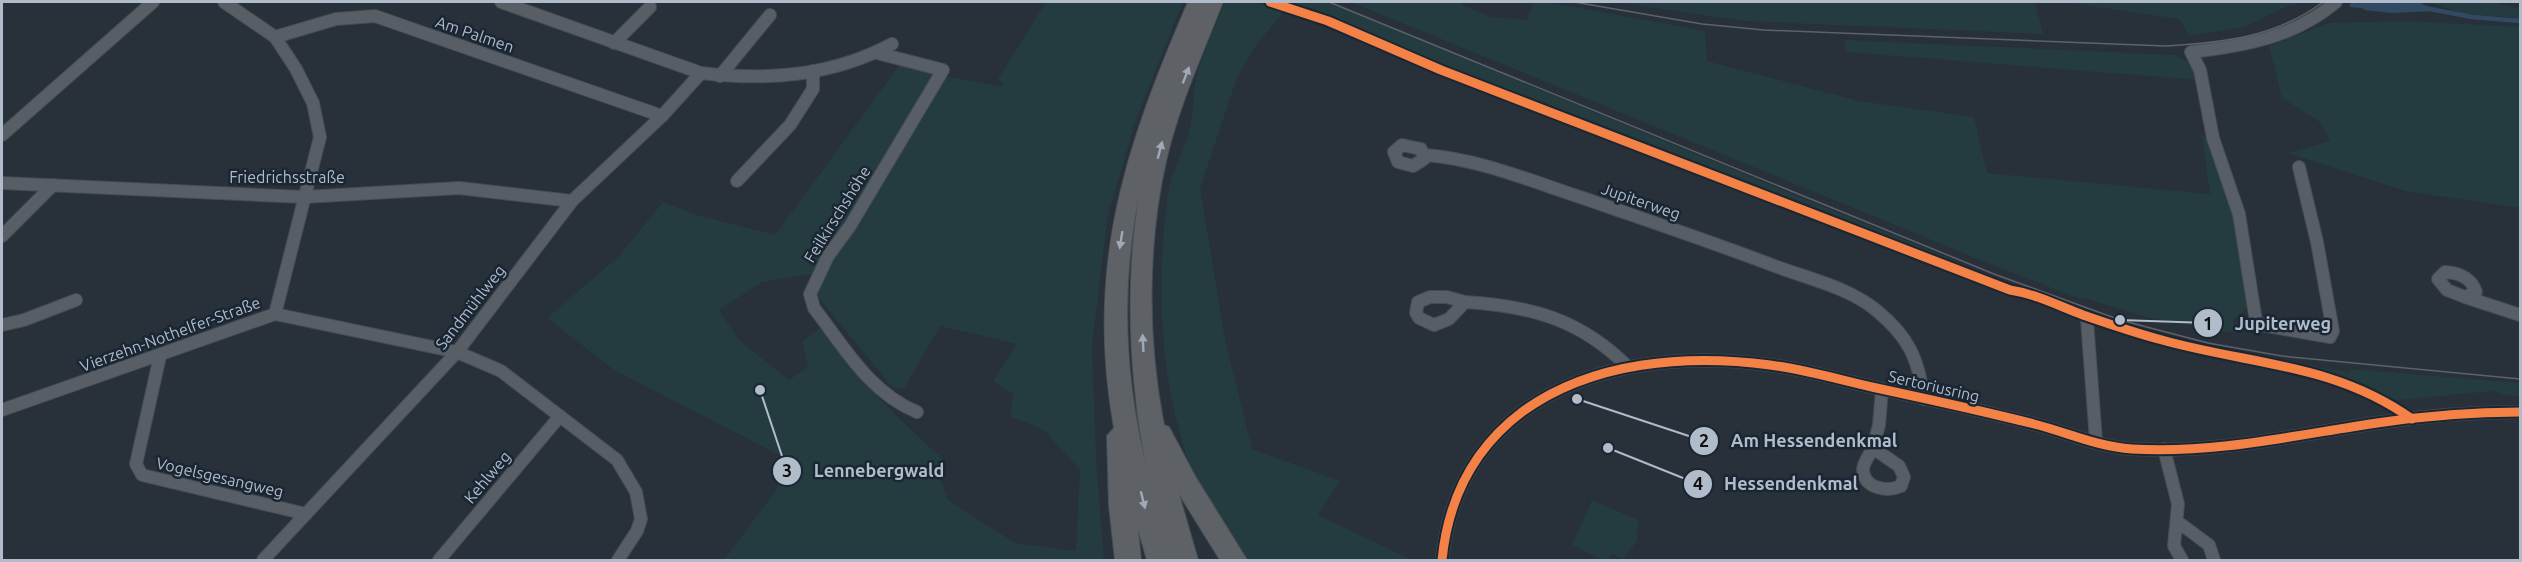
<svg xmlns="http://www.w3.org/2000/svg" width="2522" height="562" viewBox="0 0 2522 562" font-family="Ubuntu,sans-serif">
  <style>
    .green { fill: #243c40; fill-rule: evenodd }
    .water { fill: #324964 }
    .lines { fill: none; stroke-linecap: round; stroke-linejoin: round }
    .stream { stroke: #324964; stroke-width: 4.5 }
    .minor-casing { stroke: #464c53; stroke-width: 14 }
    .motorway-casing { stroke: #454c54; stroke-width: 2 }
    .minor { stroke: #585e66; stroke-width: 12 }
    .motorway { fill: #5e6266; fill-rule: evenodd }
    .tram { stroke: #5c626a; stroke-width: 1.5 }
    .cycleway-casing { stroke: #1a2634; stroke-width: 13 }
    .cycleway { stroke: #f48246; stroke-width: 9 }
    .oneway { fill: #a0aab6 }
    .labels { text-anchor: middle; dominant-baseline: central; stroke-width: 5; stroke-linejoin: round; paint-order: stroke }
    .street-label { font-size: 16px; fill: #b1bcca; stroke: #1a2634 }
    .leader { fill: none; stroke: #b1bcca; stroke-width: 2 }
    .callout-dot { fill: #b1bcca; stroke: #1a2634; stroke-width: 2 }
    .mark-label { font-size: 18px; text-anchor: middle; font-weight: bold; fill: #111 }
    .callout-label { font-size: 18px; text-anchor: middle; font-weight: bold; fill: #b1bcca; stroke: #1a2634; stroke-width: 5; stroke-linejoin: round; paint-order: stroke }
  </style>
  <rect width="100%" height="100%" fill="#283039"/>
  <g class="green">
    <path d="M 1046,2 L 1183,2 L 1136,120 L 1108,215 L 1092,345 L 1096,459 L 1104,560 L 724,560 L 777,489 L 781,456 L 614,370 L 547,318 L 618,257 L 663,202 L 697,215 L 775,235 L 901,63 L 946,76 L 1002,87 L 1003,82 L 998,79 ZM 825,272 L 818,286 L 818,297 L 892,387 L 904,389 L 940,326 L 1017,344 L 993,381 L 1013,394 L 1010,416 L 1044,430 L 1080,470 L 1076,551 L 1015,543 L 948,500 L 941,482 L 942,458 C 897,418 856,377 820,328 L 802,341 L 808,367 L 789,380 L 739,340 L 719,310 L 762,282 Z"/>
    <path d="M 1225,2 L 1249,2 L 1287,8 L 1256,45 L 1236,80 L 1200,188 L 1225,340 L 1252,449 L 1340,481 L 1318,515 L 1412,560 L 1239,560 C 1164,453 1151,320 1168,193 C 1171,173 1185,149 1190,128 C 1194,113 1193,98 1195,83 C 1200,58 1216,26 1225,2 Z"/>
    <polygon points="1282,2 1323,2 1342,8 2023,289 2012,288 1912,251"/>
    <path d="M 1351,2 L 1461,2 L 1464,6 L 1491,17 L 1527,20 L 1533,2 L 1546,2 L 1705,31 L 1707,61 L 1859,101 L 1974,117 L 1987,173 L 2210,194 L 2202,134 C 2232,160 2242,267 2248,307 L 2233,320 L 2235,333 L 2150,318 L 2084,298 L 2083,300 L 2000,268 Z"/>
    <polygon points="1615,2 2035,2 2043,34 1744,21"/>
    <polygon points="2064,2 2298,2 2295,6 2290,5 2244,27 2189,36 2179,19"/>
    <polygon points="2429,2 2493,2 2520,9 2520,18 2464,14"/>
    <polygon points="2408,21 2520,27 2520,208 2405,191 2288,153 2330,141 2321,123 2282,98 2269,46 2329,23"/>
    <polygon points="1844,40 2176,55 2192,65 2198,80 1847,52"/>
    <polygon points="2290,364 2350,372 2350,369 2520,383 2520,396 2504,395 2494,391 2398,400"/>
    <polygon points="1592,500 1638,520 1637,541 1623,559 1613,554 1604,560 1572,545"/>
  </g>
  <polygon class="water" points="2359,2 2419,2 2436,11 2392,13 2364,10"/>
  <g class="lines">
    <g class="stream">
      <polyline points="2352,5 2366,6"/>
      <polyline points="2425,8 2472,17 2520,21"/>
    </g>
    <defs>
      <g id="minor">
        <polyline points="224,2 275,37 296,69 313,103 320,137 275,314"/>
        <path d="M 501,2 L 701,73 C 768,81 832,76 892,44"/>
        <polyline points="275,37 336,19 375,16 662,116"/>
        <polyline points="614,43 650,7"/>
        <path d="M 877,53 L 943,70 L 850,226 L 828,256 L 810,294 L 814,308 C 844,347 870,393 917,412"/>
        <polyline points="720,76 770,15"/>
        <polyline points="2,135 153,2"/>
        <polygon points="1402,145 1421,149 1424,159 1413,166 1398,162 1394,152"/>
        <path d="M 1425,155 C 1479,159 1531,181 1583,198 C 1646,220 1709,241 1772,265 C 1806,278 1848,287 1876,310 C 1909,337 1918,358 1924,399"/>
        <path d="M 2299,167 L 2317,242 L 2333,331 L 2330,337 L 2261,325 L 2256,321 L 2239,214 L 2213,138 L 2200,70 L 2191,52 C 2244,46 2295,37 2336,2"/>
        <polyline points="737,181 790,125 813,89 813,71"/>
        <polyline points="2,183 304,197 459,188 572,201"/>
        <polyline points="2,236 53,185"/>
        <path d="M 2445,272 C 2459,273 2471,277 2476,292 L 2465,297 L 2447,290 L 2438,279 Z"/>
        <polygon points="1430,297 1447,297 1465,302 1449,319 1434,325 1419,318 1416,313 1418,302"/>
        <polyline points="2465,297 2520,315"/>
        <path d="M 1465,302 C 1531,306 1580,319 1628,367"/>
        <polyline points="2087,320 2096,441"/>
        <polyline points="2,325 24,320 76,300"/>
        <polyline points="160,356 136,464 142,475 306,514"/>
        <polyline points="2,410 275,314 457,352 501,371 617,460 636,492 641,519 637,531 618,560"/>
        <path d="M 1873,448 L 1899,466 L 1904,477 L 1901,486 C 1888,492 1864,489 1863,470 C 1863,462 1870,455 1873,448 Z"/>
        <polyline points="1873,448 1879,425 1882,389"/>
        <polyline points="2164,449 2178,504 2174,546 2182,560"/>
        <polyline points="2178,522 2209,545 2214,560"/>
        <polyline points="263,560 457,352 572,201 662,116 701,73"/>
        <polyline points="439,560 560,416"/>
        <path d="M 1442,560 C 1448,500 1473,449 1522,412 C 1592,361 1687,354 1770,365 C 1808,370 1844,381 1881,389 C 1932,400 1983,411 2034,424 C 2066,432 2098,447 2132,449 C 2214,454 2296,435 2377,423 C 2424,416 2472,412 2520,412"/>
      </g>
      <path id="motorway" d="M 1188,2 L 1223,2 C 1203,53 1180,103 1167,157 C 1147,243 1147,338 1164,425 L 1169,427 L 1195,476 L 1247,560 L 1220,560 L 1179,494 L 1198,560 L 1147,560 L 1138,529 L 1141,560 L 1115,560 L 1109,506 L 1107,436 L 1114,428 C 1085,266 1125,148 1188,2 ZM 1139,196 C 1125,285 1129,372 1145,461 C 1124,372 1121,284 1139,196 Z"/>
    </defs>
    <use href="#minor" class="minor-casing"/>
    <use href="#motorway" class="motorway-casing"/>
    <use href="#minor" class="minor"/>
    <use href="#motorway" class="motorway"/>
    <g class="tram">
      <polyline points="1329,2 1994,274 2120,320 2208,343 2282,356 2520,379"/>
      <path d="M 1574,2 L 1702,24 L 1764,30 L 2165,46 C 2222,43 2276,37 2323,2"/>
    </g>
    <defs>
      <g id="cycleway">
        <path d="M 1270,2 L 1328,21 L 1441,70 L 2010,290 C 2036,294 2059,306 2083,315 C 2109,324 2135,333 2162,340 C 2251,365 2333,363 2412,419"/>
        <path d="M 1442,560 C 1448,500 1473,449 1522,412 C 1592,361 1687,354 1770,365 C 1808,370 1844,381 1881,389 C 1932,400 1983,411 2034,424 C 2066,432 2098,447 2132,449 C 2214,454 2296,435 2377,423 C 2424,416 2472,412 2520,412"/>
      </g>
    </defs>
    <use href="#cycleway" class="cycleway-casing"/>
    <use href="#cycleway" class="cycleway"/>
  </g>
  <defs><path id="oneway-solid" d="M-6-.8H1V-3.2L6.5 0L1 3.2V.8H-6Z" transform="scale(1.5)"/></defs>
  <g class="oneway">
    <use href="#oneway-solid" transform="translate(1186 75) rotate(-69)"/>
    <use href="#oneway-solid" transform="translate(1160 150) rotate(-75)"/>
    <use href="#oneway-solid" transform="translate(1121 240) rotate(99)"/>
    <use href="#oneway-solid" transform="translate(1143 343) rotate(-93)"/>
    <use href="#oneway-solid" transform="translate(1143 500) rotate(76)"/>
  </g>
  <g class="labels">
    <g class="street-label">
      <text transform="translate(475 34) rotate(19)">Am Palmen</text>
      <text x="287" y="177">Friedrichsstraße</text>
      <text transform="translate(1641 201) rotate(19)">Jupiterweg</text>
      <text transform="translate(837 214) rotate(-58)">Feilkirschshöhe</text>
      <text transform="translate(470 307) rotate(-52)">Sandmühlweg</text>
      <text transform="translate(170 334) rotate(-20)">Vierzehn-Nothelfer-Straße</text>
      <text transform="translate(1934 386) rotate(13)">Sertoriusring</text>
      <text transform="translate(220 477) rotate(13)">Vogelsgesangweg</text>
      <text transform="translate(487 477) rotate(-50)">Kehlweg</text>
    </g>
  </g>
  <path class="leader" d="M2120 320L2208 323M1577 399L1704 441M760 390L787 471M1608 448L1698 484"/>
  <g class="callout-dot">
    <circle cx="2120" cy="320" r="6"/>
    <circle cx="1577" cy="399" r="6"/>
    <circle cx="760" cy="390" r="6"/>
    <circle cx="1608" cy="448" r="6"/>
    <circle cx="2208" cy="323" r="15"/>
    <circle cx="1704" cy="441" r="15"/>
    <circle cx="787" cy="471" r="15"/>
    <circle cx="1698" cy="484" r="15"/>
  </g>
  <g class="mark-label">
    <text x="2208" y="330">1</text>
    <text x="1704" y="447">2</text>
    <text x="787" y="477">3</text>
    <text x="1698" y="490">4</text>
  </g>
  <g class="callout-label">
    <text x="2283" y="330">Jupiterweg</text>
    <text x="1814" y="447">Am Hessendenkmal</text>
    <text x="879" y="477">Lennebergwald</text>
    <text x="1791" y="490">Hessendenkmal</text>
  </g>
  <rect width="2522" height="562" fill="none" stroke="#b1bcca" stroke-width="6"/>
</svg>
